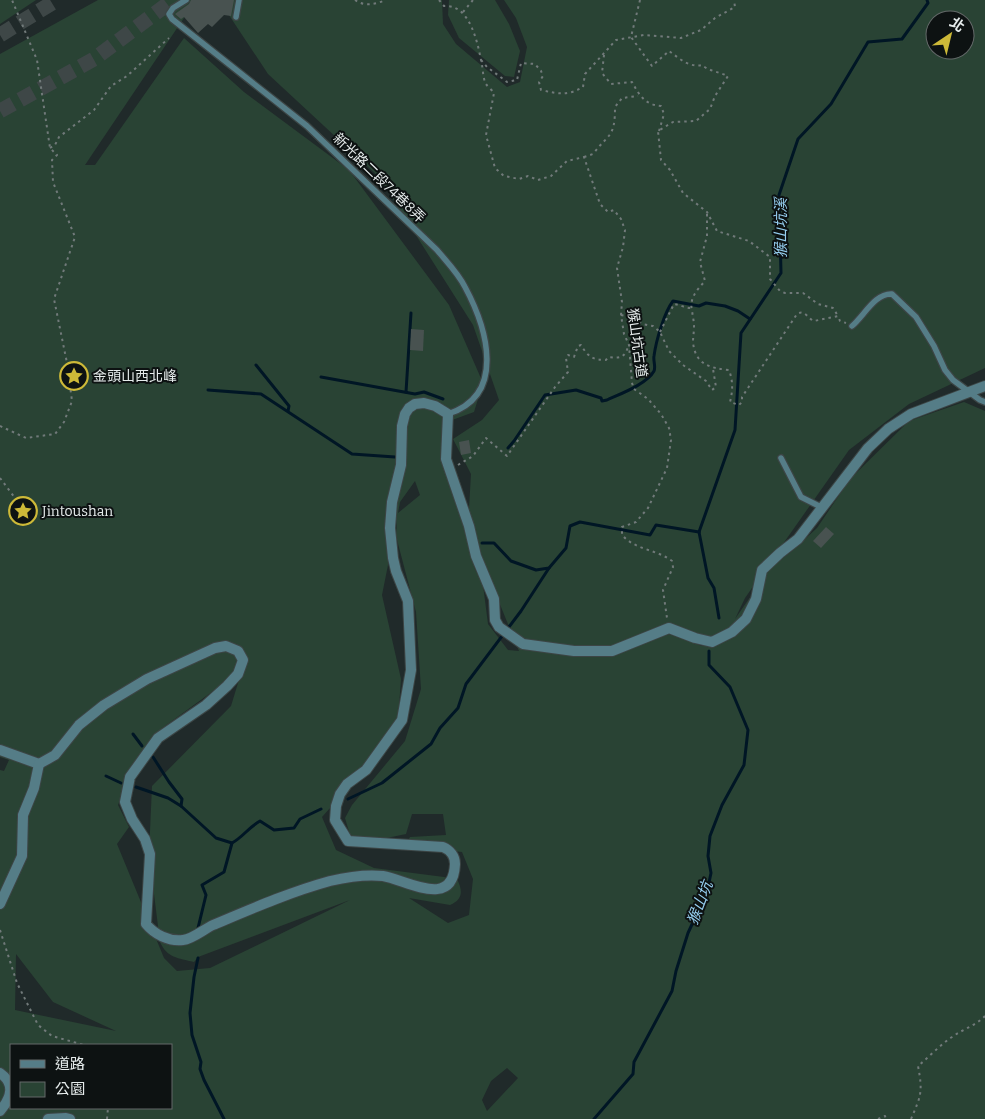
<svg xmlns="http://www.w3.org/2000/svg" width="985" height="1119" viewBox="0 0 985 1119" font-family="Bitter,'Noto Sans TC',serif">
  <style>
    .green { fill: #294334; fill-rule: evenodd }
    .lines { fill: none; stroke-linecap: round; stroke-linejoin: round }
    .stream { stroke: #001625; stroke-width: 3 }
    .building { fill: #485250 }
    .highway-tunnel { stroke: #3e4747; stroke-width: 15; stroke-dasharray: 15 8; stroke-linecap: butt }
    .lane-casing { stroke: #3c4545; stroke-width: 8 }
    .street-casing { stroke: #3c4545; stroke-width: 12 }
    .path { stroke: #717a7a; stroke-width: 2; stroke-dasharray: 2.5 4; stroke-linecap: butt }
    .lane { stroke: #557d87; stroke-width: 5.5 }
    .street { stroke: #557d87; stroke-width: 10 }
    .labels { text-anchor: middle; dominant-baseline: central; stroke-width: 4; stroke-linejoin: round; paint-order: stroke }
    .street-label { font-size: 14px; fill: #e6ecec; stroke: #0d1212 }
    .poi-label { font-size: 14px; fill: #e6ecec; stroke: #0d1212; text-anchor: start }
    .water-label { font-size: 15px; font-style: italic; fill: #96cff1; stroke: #0d1212 }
  </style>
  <rect width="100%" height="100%" fill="#202a2a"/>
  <g class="green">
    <polygon points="0,0 36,0 0,24"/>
    <path d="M 98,0 L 196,0 L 85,165 L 95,165 L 184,38 L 244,92 L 349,170 L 449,305 L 483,383 L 474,412 L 444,423 L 441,455 L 458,503 L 475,569 L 483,585 L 488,624 L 508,650 L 519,651 L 468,526 L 471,474 L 453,439 L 482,420 L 499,400 L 473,325 L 379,177 L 268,74 L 219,0 L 442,0 L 443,24 L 456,44 L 507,87 L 520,82 L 527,47 L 516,18 L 504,0 L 985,0 L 985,368 L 909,404 L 849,450 L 745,598 L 735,619 L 771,567 L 792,551 L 817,528 L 850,479 L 909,421 L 964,402 L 985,411 L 985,1119 L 0,1119 L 0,770 L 4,771 L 9,760 L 0,757 L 0,54 ZM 935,20 L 965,20 L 965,50 L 935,50 ZM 415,481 L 420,495 L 398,513 L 400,502 ZM 397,520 L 396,536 L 416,612 L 421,689 L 405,741 L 352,805 L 345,818 L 353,845 L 406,834 L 412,814 L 443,814 L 446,835 L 410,837 L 405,846 L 462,852 L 473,879 L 469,915 L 448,923 L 409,898 L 450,905 C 462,900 463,892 458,881 L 444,877 L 374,868 L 336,850 L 322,817 L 397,733 L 401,679 L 382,595 ZM 728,629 L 717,646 L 702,646 L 669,634 L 673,633 L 720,638 ZM 242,670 L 231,706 L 152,786 L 149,854 L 160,942 C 167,958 178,958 194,962 L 198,957 L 350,900 L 210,968 L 177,971 L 164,958 L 117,844 L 129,827 L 118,805 L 134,763 L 161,729 ZM 16,954 L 53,1002 L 116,1031 L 15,1010 ZM 11,1045 L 171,1045 L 171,1108 L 11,1108 ZM 507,1068 L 518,1078 L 487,1111 L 482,1100 L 491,1081 Z"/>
    <polygon points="449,0 495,0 509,24 520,51 514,77 505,76 459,38 448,15"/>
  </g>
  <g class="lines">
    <g class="stream">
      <polyline points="256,365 289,406 288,411"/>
      <polyline points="321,377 415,394 424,392 443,399"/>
      <polyline points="208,390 261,394 352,454 395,457"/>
      <polyline points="406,392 411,313"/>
      <path d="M 508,448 L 514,441 L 545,395 L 576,390 L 601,398 L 602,401 L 607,400 C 620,394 647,384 654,371 C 656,366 653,361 654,356 C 656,341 664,313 673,301 L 699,306 L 706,303 L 725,306 L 738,311 L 750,319"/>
      <polyline points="699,532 735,430 741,333 781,273 779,195 798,139 831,104 868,42 902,39 928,3 927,0"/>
      <polyline points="699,532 708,578 714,588 719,618"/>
      <polyline points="482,543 494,543 511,561 536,570 549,568 566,548 570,526 580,522 650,535 656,525 699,532"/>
      <polyline points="133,734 142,746"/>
      <polyline points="153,757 169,782 182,799 181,806 216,838 232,843"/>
      <polyline points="106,776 121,783"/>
      <polyline points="136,787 168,798 181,806"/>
      <polyline points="348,799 382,783 431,744 440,728 458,708 466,684 521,611 549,568"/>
      <path d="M 198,928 L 206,895 L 202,885 L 224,872 L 232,843 C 243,837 249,827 260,821 L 274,830 L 294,828 L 300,819 L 321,809"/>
      <polyline points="198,958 194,977 190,1013 192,1035 201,1062 200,1069 204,1080 224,1119"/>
      <polyline points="594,1119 633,1074 634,1062 672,991 676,971 688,933 707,892 711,873 708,856 710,836 722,805 744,765 748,730 730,687 709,665 709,651"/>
    </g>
  </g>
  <g class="building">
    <polygon points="191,0 234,0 231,16 224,15 212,27 208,24 198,33 184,17 181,19 175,14 189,4"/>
    <polygon points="411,329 424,330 423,351 410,350"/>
    <polygon points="469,440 471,453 461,455 459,442"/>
    <polygon points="826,527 834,534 821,548 813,541"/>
  </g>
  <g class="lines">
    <g class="highway-tunnel">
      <polyline points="0,35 57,0"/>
      <polyline points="0,111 94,59 173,0"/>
    </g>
    <defs>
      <g id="lane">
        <path d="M 186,0 L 173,8 L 169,14 L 172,19 L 307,126 L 437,250 C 447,262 458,273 465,287 C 487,328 507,395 448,414"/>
        <polyline points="236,17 239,0"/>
        <path d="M 852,326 C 864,316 875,293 892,294 L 916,317 L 934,346 L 945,370 L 953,380 L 980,400 L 985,402"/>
        <polyline points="781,458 801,497 823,508"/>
      </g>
      <g id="street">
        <polyline points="0,750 39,764"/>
        <path d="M 39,764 L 55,755 L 79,725 L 104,705 L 147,679 L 215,648 L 226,646 L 238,651 L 243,660 L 238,674 L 227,686 L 206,705 L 158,738 L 130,777 L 125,802 L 132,819 L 145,839 L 150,854 L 146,924 C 154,934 169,942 183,940 C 193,939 204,929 213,925 C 251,909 290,892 330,881 C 347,877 365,874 383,876 C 407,880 453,910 455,864 C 455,856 450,850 443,847 L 348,841 L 335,820 L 336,806 L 340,794 L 347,784 L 366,770 L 402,720 L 411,670 L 408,601 L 396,571 L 393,558 L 390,528 L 392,502 L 401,465 L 402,426 L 405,414 L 409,408 L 415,404 L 424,403 L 435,406 L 448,414 L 446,459 L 469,526 L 476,556 L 494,599 L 495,620 L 499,627 L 523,644 L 574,651 L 612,651 L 669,628 L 695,638 L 712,642 L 732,632 L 746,619 L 756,599 L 762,570 L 780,553 L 798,539 L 868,448 L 888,429 L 911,414 L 985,386"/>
        <polyline points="0,904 22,856 23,815 34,788 39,764"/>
        <path d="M 0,1073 C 16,1084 11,1098 0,1111"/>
        <polyline points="48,1119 66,1118 70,1119"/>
      </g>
    </defs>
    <use href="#lane" class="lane-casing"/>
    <use href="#street" class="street-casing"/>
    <g class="path">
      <path d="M 355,0 C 365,7 375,4 386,0"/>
      <path d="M 439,0 L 444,6 C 471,4 478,45 482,65 C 483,70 483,79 486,84 C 488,87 492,90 494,93 L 486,135 L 495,168 L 504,176 L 519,179 L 528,176 L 538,180 L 551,176 L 567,161 L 584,157 L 600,204 L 608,212 L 614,210 L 621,219 L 625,230 L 623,247 L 617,268 L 622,302 L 621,315 L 624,334 L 629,345 L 632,383 L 634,389 L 648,399 L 661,414 L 669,428 L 671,440 L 667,468 L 648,508 L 636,522 L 622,527 L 622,535 C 635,550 656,549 672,561 L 673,567 L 663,590 L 667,618"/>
      <path d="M 640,0 L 631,37 L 652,66 L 669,51 C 679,58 689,68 702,65 C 709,71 719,72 728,76 L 715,96 L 710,109 L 696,121 L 673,122 L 658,131 L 661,160 L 670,170 L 683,193 L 707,212 L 717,231 L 749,241 L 770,257 L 770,279 L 780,291 L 785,293 L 803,293 L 818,304 L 833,308 L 838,316"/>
      <polyline points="463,12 473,0"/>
      <path d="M 604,55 L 602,73 L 611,84 L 632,82 C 639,95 645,105 661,106 L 664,114 L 659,131"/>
      <path d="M 481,60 L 487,67 L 507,82 L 517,80 L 521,63 L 535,64 L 541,71 L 543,76 L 539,82 L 541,90 C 558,94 568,96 583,87 L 585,74 L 616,40 L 644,35 L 681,38 L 701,30 L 715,18 L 735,7 L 734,0"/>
      <polyline points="50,148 55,145 59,137 94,110 111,86 127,76 169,38"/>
      <path d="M 584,157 L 593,154 C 609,133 615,138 615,107 L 622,98 L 638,96"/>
      <path d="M 707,214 L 707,236 L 700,262 L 705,281 C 697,290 689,298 692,311 C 693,317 694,322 694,327 C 694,332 693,337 693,342 C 695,364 709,368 729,370 C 733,381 733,390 730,402 L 739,405 L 742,402 L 742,397 L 797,314 C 805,309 808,319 814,321 L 838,316 L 840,321 L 846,323"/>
      <polyline points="621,315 631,317 642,324 653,326 660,332 669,351 683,365 706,381 712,390 716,387 713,369"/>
      <path d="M 660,332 L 674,304 C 681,305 685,308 691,308"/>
      <polyline points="0,426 26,438 55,434 64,422 72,401 67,363 54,299 75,237 53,182 52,160 57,155 50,148 37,60 12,0"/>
      <path d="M 458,465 L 473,456 L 486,438 L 507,456 L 555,387 L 568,372 L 566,358 L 568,355 L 574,357 L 578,346 L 581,345 C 588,357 593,360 606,360 L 608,357 C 619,358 624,359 628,347"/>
      <polyline points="0,478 24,510"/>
      <polyline points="0,930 17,983 38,1025 52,1036 84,1045"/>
      <polyline points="107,1119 108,1108"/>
      <polyline points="878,1119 885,1116 886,1119"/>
      <path d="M 911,1119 C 921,1096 923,1092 918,1066 C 929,1057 940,1045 952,1037 C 963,1029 975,1026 985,1016"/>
    </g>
    <use href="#lane" class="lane"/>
    <use href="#street" class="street"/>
  </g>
  <defs>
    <symbol id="sight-ring" viewBox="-11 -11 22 22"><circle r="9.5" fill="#0d1212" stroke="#cdb938" stroke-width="1.5"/><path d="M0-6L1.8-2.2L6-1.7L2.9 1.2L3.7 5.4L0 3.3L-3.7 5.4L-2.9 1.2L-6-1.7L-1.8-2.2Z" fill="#cdb938"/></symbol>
  </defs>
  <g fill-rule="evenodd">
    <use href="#sight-ring" x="58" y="360" width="32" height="32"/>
    <use href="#sight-ring" x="7" y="495" width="32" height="32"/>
  </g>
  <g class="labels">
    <g class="street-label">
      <text transform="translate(379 178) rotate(44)">新光路二段74巷8弄</text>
      <text transform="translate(637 343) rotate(82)">猴山坑古道</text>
    </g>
    <g class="poi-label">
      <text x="93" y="376">金頭山西北峰</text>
      <text x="42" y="511">Jintoushan</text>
    </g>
    <g class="water-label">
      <text transform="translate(781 228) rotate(-90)">猴山坑溪</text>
      <text transform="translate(700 903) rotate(-69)">猴山坑</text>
    </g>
  </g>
  <rect x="10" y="1044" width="162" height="65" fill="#0d1212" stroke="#646969"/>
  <rect x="20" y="1060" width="25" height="8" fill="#557d87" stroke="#646969"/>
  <text x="55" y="1069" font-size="15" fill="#e6ecec">道路</text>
  <rect x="20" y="1082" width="25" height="15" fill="#294334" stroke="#646969"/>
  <text x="55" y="1094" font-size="15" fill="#e6ecec">公園</text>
  <g transform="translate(950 35) rotate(35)"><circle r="24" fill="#0d1212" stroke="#646969"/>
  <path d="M0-4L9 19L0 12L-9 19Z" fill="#cdb938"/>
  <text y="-8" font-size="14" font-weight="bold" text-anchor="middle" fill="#e6ecec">北</text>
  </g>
</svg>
